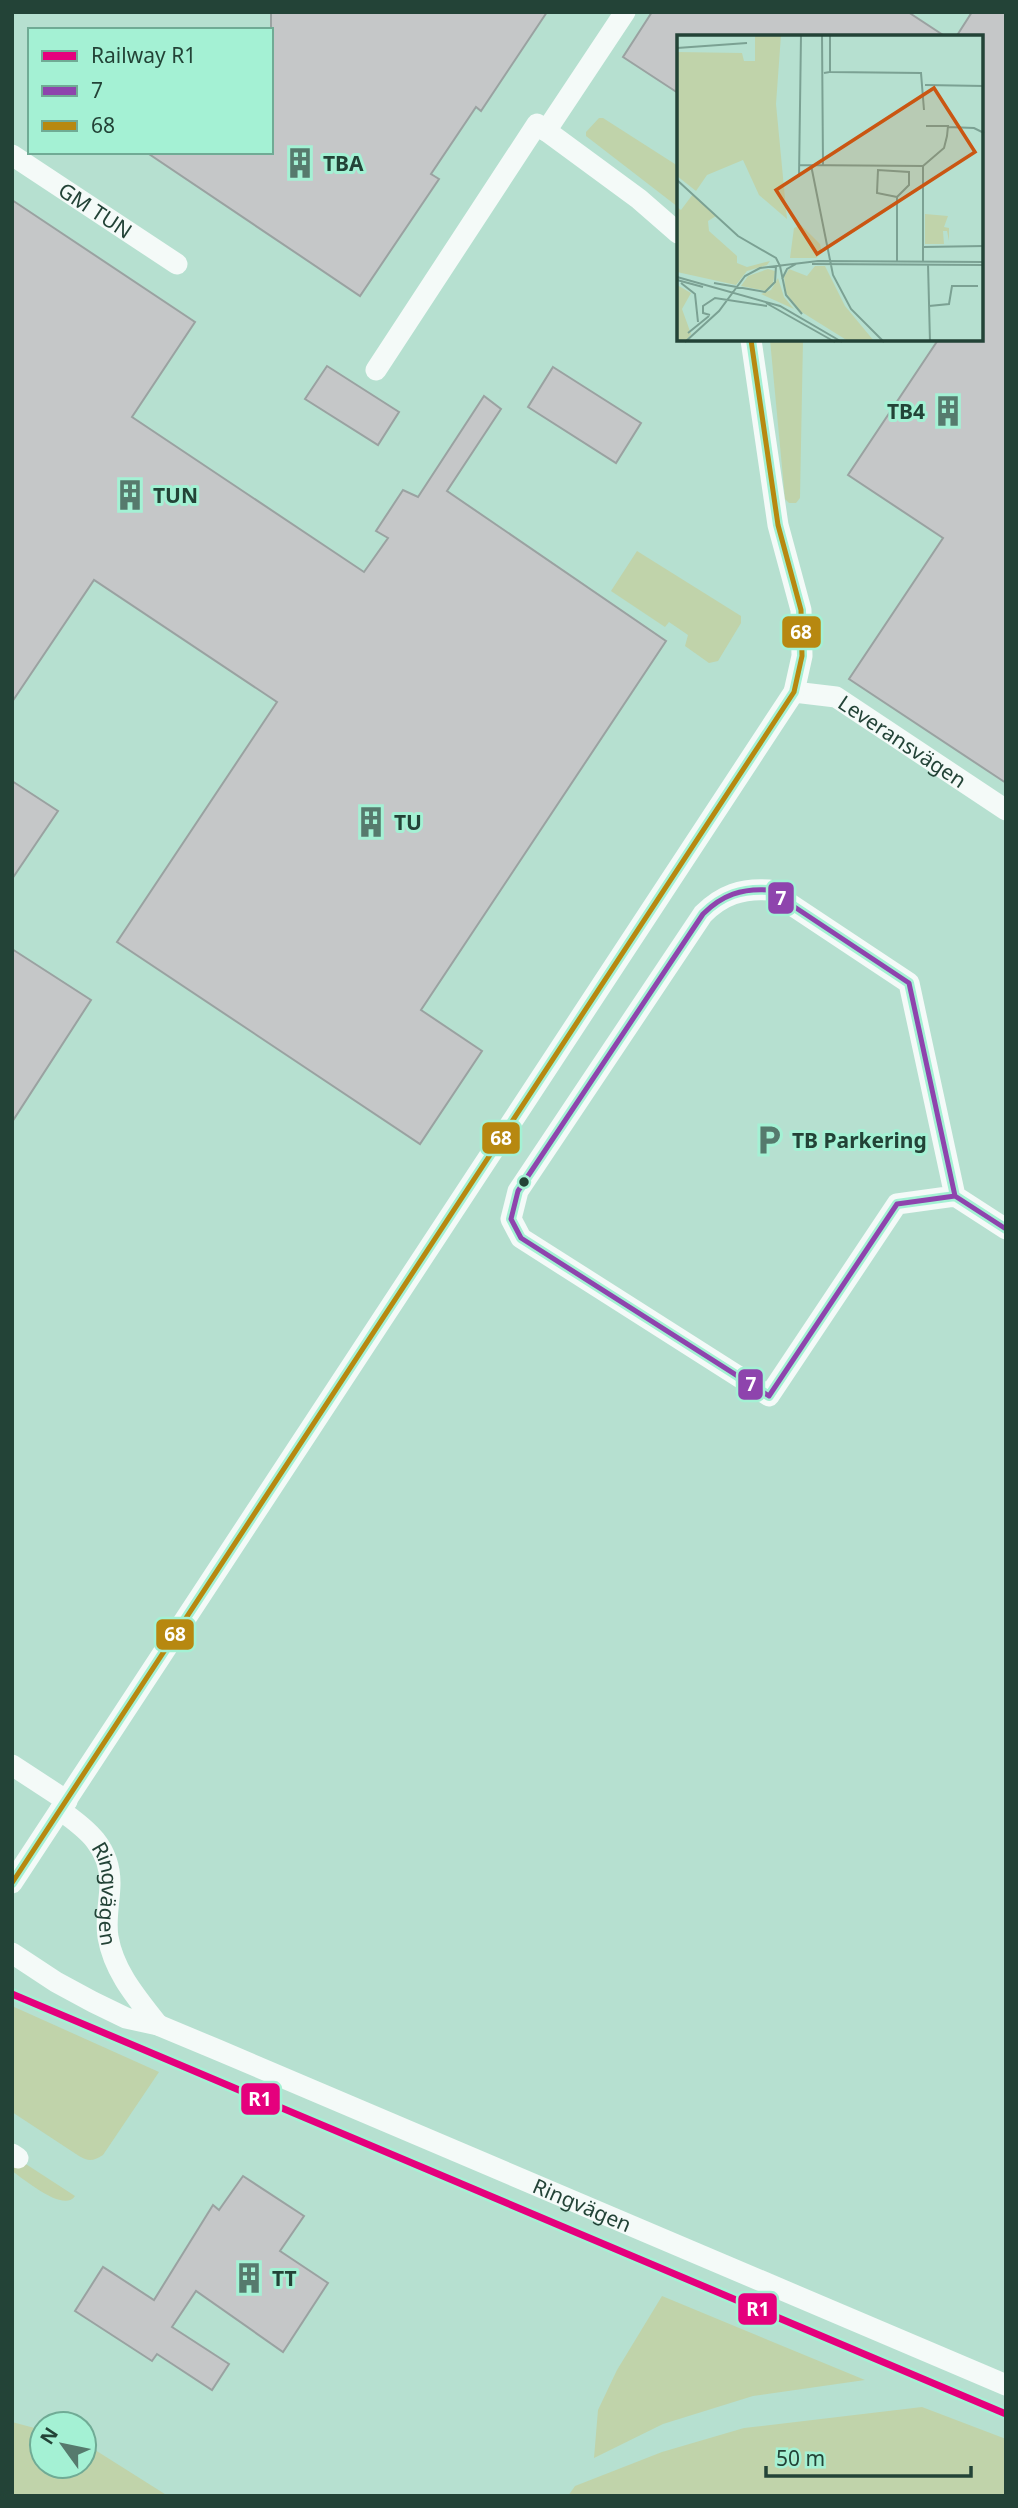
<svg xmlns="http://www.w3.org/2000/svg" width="1018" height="2508" viewBox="0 0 1018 2508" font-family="'Noto Sans',sans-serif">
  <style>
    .green { fill: #c0d3aa }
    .building { fill: #c5c7c8; stroke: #9aa2a1; stroke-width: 2 }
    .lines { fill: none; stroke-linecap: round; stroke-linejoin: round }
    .street { stroke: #f4faf8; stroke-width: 21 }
    .bus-1-casing { stroke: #a4f1d4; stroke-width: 10 }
    .bus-2-casing { stroke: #a4f1d4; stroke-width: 10 }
    .bus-1 { stroke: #8e44ad; stroke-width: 5 }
    .bus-2 { stroke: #b78810; stroke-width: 5 }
    .rail-1-casing { stroke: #a4f1d4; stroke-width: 12 }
    .rail-1 { stroke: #e5007d; stroke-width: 7 }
    .bus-dot { fill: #234337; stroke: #a4f1d4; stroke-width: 2.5 }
    .labels { text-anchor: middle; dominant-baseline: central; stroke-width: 6; stroke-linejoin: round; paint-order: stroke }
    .poi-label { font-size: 21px; font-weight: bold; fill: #234337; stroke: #a4f1d4; text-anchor: start }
    .street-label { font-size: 21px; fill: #234337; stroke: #a4f1d4 }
    .inset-road { fill: none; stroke: #7ba193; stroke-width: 2 }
    .view { fill: #ca5612; fill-opacity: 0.15; stroke: #ca5612; stroke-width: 3.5 }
    .inset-edge { fill: none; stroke: #234337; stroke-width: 3.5 }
    .line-badge { stroke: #a4f1d4; stroke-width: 2.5 }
    .badge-label { font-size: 19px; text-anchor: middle; font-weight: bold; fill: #fff }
  </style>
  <rect width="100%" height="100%" fill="#b6e0d0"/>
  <g class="green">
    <polygon points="599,118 603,118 678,166 678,207 586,136 586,132"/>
    <polygon points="770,340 803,340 800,498 796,503 789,503 785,499"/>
    <polygon points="637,551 741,616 741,623 718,661 709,663 685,646 688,635 669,622 665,627 611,591"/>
    <path d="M 12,2006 L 159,2072 L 103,2155 C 93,2161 89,2162 79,2156 L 12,2112 Z"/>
    <path d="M 12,2155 L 75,2196 C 64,2213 25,2180 12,2171 Z"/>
    <polygon points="662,2296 865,2380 753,2396 663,2424 594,2458 598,2410 617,2370"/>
    <polygon points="922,2407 1006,2439 1006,2496 568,2496 575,2486 662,2452 744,2428"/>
    <polygon points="12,2422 42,2430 42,2466 84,2466 84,2443 168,2496 12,2496"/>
  </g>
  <g class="building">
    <polygon points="271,12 547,12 481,111 476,107 431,174 439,179 360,296 146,152 271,152"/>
    <polygon points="652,12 908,12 946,37 678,37 678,93 623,57"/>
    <polygon points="972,12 1006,12 1006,783 849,679 943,538 848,475 938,340 981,340 981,37 956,37"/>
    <polygon points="12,200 195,322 132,417 364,572 388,538 376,531 403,490 418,497 484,396 501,409 447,491 666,641 421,1010 482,1051 420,1144 117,942 277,702 94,580 12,702"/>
    <polygon points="327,366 399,412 378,445 305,399"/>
    <polygon points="553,367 641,423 616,463 528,407"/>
    <polygon points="12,781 58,811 12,879"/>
    <polygon points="12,949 91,1000 12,1122"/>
    <polygon points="243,2176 304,2216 280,2251 328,2283 283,2352 196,2291 172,2327 229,2364 212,2390 157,2354 152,2361 75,2311 103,2267 154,2300 213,2205 219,2210"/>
  </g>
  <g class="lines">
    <g class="street">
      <polyline points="546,131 625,12"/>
      <path id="s1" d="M 12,155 L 177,264"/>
      <polyline points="376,370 537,124 639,199 678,233"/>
      <path id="s2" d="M 794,692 L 836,697 L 1006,810"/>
      <path d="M 955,1196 L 909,983 L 769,890 C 742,888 722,895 703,914 L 518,1191 L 511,1219 L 521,1238 L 769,1396 L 897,1204 L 955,1196 L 1006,1229"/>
      <polyline points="12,1765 67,1801"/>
      <path id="s3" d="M 60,1810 C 87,1829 110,1847 110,1883 C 110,1900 105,1919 108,1937 C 114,1972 137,1998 158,2025"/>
      <polyline points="12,1883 794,692 802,656 801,610 778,525 751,340"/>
      <path id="s4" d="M 12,1953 L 56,1982 L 93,2002 L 126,2018 L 158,2025 L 218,2050 L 1006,2385"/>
      <polyline points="12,2154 18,2158"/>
    </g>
    <defs>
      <path id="bus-1" d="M 955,1196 L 909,983 L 769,890 C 742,888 722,895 703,914 L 518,1191 L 511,1219 L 521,1238 L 769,1396 L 897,1204 L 955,1196 L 1006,1229"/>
      <polyline id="bus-2" points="12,1883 794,692 802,656 801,610 778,525 751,340"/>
    </defs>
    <use href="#bus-1" class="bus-1-casing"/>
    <use href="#bus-2" class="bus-2-casing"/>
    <use href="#bus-1" class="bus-1"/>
    <use href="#bus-2" class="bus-2"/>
    <defs>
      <polyline id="rail-1" points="12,1994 1006,2414"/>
    </defs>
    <use href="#rail-1" class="rail-1-casing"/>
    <use href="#rail-1" class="rail-1"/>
  </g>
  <defs>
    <symbol id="building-bare" viewBox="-9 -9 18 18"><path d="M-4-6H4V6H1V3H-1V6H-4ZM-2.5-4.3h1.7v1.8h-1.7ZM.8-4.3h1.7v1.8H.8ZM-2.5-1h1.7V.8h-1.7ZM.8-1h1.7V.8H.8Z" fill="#567a6d" stroke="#a4f1d4" stroke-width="2.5" paint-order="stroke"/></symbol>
    <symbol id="parking-bare" viewBox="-9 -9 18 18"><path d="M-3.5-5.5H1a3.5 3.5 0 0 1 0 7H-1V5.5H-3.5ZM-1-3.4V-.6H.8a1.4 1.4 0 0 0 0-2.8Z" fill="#567a6d" stroke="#a4f1d4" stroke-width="2.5" paint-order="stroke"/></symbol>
  </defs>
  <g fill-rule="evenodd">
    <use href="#building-bare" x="278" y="141" width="44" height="44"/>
    <use href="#building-bare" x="926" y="389" width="44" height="44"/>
    <use href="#building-bare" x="108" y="473" width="44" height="44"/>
    <use href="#building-bare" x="349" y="800" width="44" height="44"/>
    <use href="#parking-bare" x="747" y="1118" width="44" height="44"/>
    <use href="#building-bare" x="227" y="2256" width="44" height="44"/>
  </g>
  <circle class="bus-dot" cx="524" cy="1182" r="6"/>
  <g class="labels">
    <g class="poi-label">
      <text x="323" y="163">TBA</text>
      <text x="925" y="411" text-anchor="end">TB4</text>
      <text x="153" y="495">TUN</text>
      <text x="394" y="822">TU</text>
      <text x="792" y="1140">TB Parkering</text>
      <text x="272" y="2278">TT</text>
    </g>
    <g class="street-label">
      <text stroke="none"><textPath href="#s1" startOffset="100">GM TUN</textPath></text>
      <text stroke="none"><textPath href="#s2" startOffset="122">Leveransvägen</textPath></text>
      <text stroke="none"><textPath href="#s3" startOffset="103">Ringvägen</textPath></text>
      <text stroke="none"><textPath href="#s4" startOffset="625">Ringvägen</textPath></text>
    </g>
  </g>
  <g transform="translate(677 35)">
    <rect width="306" height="306" fill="#b6e0d0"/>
    <path d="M 78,0 L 104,0 L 99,69 L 110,184 L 82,160 L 66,125 L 30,140 L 19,156 L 0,141 L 0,17 L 65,18 L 67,26 L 78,26 ZM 16,159 L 39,181 L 31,186 L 32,196 L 60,221 L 60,228 L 70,232 L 93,226 L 90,230 L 70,236 L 59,250 L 0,237 L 0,172 L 4,175 ZM 248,179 L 271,181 L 267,192 L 272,193 L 272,206 L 270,196 L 266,196 L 267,209 L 248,209 ZM 124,190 L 143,209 L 145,218 L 139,223 L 113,223 L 117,193 ZM 138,231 L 148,231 L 168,271 L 197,306 L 171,306 L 123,276 L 109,258 L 107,242 L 112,234 L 130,241 ZM 91,234 L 98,236 L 96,249 L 89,256 L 64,251 L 71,241 ZM 101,243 L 107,262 L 117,274 L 84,259 L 94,255 ZM 0,250 L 14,258 L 5,274 L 14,299 L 9,306 L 0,306 Z" fill="#c0d3aa"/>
    <path class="inset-road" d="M 145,0 L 146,130M 0,13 L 70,8M 153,37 L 244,38 L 247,75M 147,38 L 153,37 L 153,0M 248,50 L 307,51M 271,92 L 297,93 L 307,98M 122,130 L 246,131 L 267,113 L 270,101 L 271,91 L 249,91M 134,130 L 156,240 L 174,274 L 207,307M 246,131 L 246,226M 122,142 L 124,0M 0,145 L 61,201 L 99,223 L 103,231M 246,212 L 307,211M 220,227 L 220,162 L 232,150 L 232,137 L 201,135 L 200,158 L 220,162M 135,229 L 307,230M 251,229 L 253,307M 103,231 L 109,260 L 125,279M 0,242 L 103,271 L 165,307M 105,244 L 110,234 L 119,229M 0,245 L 26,252M 4,248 L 18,259 L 21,287M 37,248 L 88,257 L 98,247 L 99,231M 89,268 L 158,307M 252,271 L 272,269 L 275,251 L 301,251M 33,280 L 26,278 L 26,271 L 38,263 L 90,271M 11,298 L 32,281M 8,307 L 42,276 L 68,241 L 83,233 L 141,226 L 307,227"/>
    <path class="view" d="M 257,53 L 298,117 L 140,219 L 99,155 Z"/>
    <rect width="306" height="306" class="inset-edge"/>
  </g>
  <g class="line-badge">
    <rect x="781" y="615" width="41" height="34" rx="7" fill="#b78810"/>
    <rect x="767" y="881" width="28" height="34" rx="7" fill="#8e44ad"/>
    <rect x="481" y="1121" width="40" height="34" rx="7" fill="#b78810"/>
    <rect x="737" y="1368" width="27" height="33" rx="7" fill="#8e44ad"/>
    <rect x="155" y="1618" width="40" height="33" rx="7" fill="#b78810"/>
    <rect x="240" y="2082" width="41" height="34" rx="7" fill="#e5007d"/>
    <rect x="737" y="2292" width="41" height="34" rx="7" fill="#e5007d"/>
  </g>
  <g class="badge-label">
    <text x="801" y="639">68</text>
    <text x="781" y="905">7</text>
    <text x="501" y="1145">68</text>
    <text x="751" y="1391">7</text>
    <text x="175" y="1641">68</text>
    <text x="260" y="2106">R1</text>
    <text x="758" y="2316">R1</text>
  </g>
  <rect width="1018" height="2508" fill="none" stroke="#234337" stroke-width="28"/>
  <rect x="28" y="28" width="245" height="126" fill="#a4f1d4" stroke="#70ab95" stroke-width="2"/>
  <rect x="42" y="51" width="35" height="10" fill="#e5007d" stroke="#70ab95" stroke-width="2"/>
  <text x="91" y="63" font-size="21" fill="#234337">Railway R1</text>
  <rect x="42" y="86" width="35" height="10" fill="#8e44ad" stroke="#70ab95" stroke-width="2"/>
  <text x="91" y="98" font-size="21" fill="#234337">7</text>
  <rect x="42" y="121" width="35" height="10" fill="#b78810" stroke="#70ab95" stroke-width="2"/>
  <text x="91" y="133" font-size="21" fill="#234337">68</text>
  <g transform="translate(63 2445) rotate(303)"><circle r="33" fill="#a4f1d4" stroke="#70ab95" stroke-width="2"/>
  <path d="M0-5L12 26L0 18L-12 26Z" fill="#567a6d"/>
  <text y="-10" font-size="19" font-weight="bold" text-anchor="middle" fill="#234337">N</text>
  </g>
  <path d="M766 2466v10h205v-10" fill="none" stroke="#234337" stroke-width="3.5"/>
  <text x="776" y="2466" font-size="21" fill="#234337" stroke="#a4f1d4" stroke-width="5" paint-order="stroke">50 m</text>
</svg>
